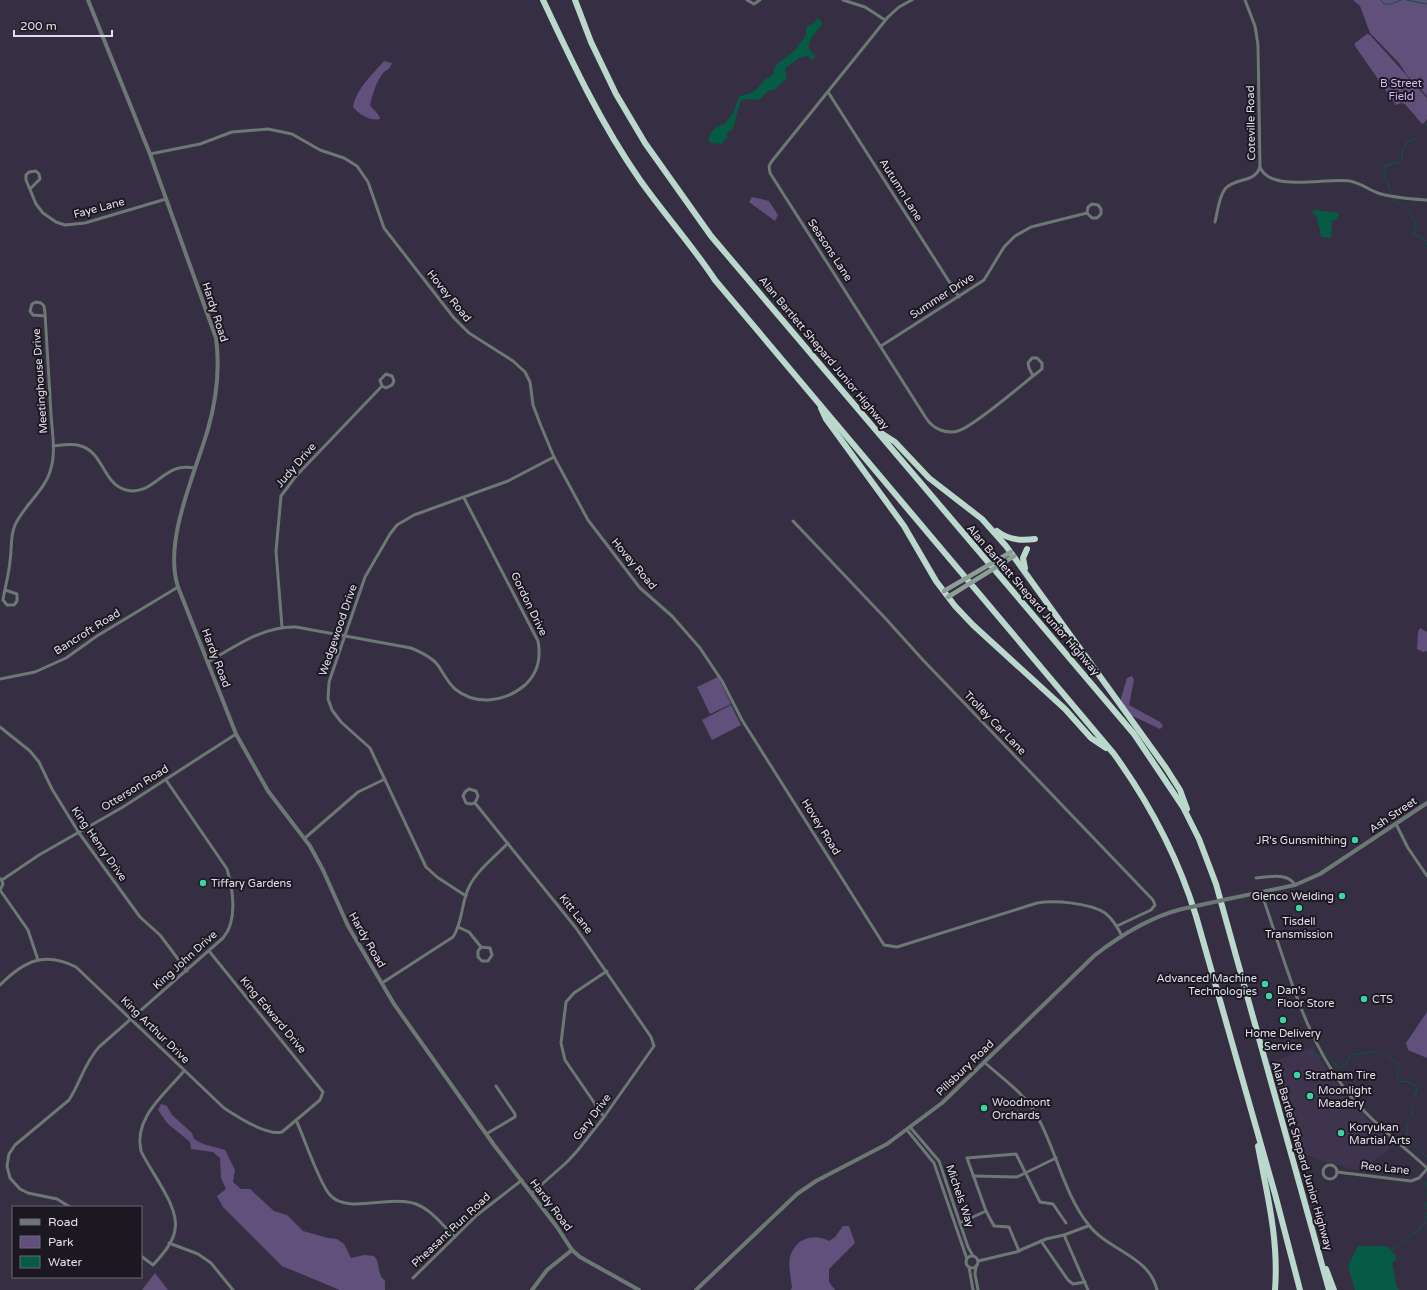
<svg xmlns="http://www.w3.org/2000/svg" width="1427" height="1290" viewBox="0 0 1427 1290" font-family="'Varela Round',sans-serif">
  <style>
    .built { fill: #3f344e }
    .green { fill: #62507c }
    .water { fill: #055b43 }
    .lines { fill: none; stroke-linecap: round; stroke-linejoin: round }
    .stream { stroke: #055b43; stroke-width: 1 }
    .minor { stroke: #6c7873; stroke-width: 3 }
    .tertiary { stroke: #6c7873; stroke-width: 4 }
    .motorway { stroke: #bad8cb; stroke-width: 6 }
    .tertiary-bridge { stroke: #6c7873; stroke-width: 4 }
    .secondary-bridge { stroke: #8c9f97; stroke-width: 4.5 }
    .poi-dot { fill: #3ad4a5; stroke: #1c1822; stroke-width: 1.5 }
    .labels { text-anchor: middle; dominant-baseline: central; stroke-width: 4; stroke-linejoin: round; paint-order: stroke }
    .park-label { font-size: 11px; fill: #d4bbf9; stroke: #1c1822 }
    .street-label { font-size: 11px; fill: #e3deeb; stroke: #1c1822 }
    .poi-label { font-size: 11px; fill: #e3deeb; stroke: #1c1822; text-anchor: start }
  </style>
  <rect width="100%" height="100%" fill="#362e42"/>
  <polygon class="built" points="1313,1046 1318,1056 1334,1080 1361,1113 1394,1145 1361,1171 1315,1159 1300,1151 1294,1145 1269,1064"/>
  <g class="green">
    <polygon points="1353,0 1427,0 1427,96 1406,74 1399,63 1370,33 1360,6"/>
    <polygon points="1367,34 1370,35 1427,98 1427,119 1424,123 1422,124 1405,104 1401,103 1396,105 1355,46 1355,43"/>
    <path d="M 384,61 L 392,63 C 390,69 388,69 384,72 C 376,81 373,94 370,105 C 373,110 379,113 380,119 C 371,121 359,115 353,107 C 356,89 373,74 384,61 Z"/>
    <polygon points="752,197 769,201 778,215 775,221 749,202"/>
    <polygon points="1420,628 1427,632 1427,651 1423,652 1417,649 1418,632"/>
    <polygon points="1132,676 1134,680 1129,705 1160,722 1163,726 1160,729 1120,710 1119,705 1127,678"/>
    <polygon points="718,677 731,704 710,714 697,687"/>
    <polygon points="731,705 741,725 712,740 702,720"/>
    <polygon points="1427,1012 1427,1058 1408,1050 1406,1043"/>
    <path d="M 161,1104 L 167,1106 L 172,1115 L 192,1133 L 194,1139 L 203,1144 L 225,1150 L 235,1170 L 233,1182 L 241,1189 L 250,1189 L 274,1211 L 287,1215 L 303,1231 L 328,1238 L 337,1239 L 344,1244 L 351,1258 L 364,1255 L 374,1256 C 381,1263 376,1273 385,1281 L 385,1290 L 340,1290 L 282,1266 L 223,1207 L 217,1196 L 226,1189 L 221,1178 L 220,1158 L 213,1152 L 191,1149 L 190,1142 L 167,1123 L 158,1110 Z"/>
    <path d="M 843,1226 L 849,1226 L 855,1243 L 829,1269 L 829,1282 L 835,1290 L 790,1290 L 792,1288 C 791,1279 788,1265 790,1257 C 796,1238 813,1233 829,1241 L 835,1237 Z"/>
    <polygon points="155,1273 168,1290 142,1290"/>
  </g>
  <g class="water">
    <path d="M 817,18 L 822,22 L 821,26 C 814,34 801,47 815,55 L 815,58 L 812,60 L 807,56 L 799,58 L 785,69 L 787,78 L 774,90 L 768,91 L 759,100 L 745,99 L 740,102 L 733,129 L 727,133 L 727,138 L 721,144 L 711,143 L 708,140 C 712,131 714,126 725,124 L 734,111 L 739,96 C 751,94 756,92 763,81 C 766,79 771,76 774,74 L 773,70 L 776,65 L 795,50 L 806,35 L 806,28 L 809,25 L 815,23 Z"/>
    <polygon points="1315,210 1339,213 1338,219 1332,221 1331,238 1321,237 1317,217 1312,212"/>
    <polygon points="1358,1246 1387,1246 1397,1258 1392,1263 1397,1288 1400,1290 1355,1290 1348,1266"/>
  </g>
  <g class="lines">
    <g class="stream">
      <polyline points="1381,0 1384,4 1391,4 1401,0"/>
      <polyline points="1406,0 1427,4"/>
      <polyline points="1425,126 1427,124"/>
      <polyline points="1391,193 1385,177 1385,165 1398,163 1402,159 1402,152 1408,141 1413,140 1418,136"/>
      <path d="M 1393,199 C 1400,205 1414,213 1415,222 C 1416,227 1413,229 1414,234 L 1424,239 L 1427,245"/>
      <polyline points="1308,1052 1319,1056"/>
      <polyline points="1325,1053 1339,1068 1345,1065 1351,1055 1378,1051"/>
      <polyline points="1386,1054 1399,1065 1397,1076 1401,1082 1408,1081 1417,1087 1415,1098"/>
      <polyline points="1411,1117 1413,1106"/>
      <path d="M 1408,1124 C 1404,1140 1416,1148 1427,1157"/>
      <polyline points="1427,1182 1427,1189"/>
      <polyline points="1427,1192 1427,1196"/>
      <polyline points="1427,1202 1425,1204 1427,1209"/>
      <path d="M 1391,1250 C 1404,1244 1407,1235 1420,1230 L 1421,1225 L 1424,1225 L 1427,1213"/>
    </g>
    <g class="minor">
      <polyline points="747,0 754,4 760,0"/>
      <polyline points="843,0 865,7 885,20"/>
      <path d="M 912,0 L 899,7 L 888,17 L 772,161 L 769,166 L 770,173 L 926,418 C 933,429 945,434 958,431 C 973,427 1018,388 1033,376 L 1042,369 L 1042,363 L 1037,358 L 1032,358 L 1028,363 L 1029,368 L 1033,376"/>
      <path d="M 1245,0 L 1255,26 L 1258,45 L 1260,167 C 1270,193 1328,177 1350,181 C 1360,183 1368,189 1378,193 C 1393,198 1411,199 1427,200"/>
      <polyline points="828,92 959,297"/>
      <path d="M 150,154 L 200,144 L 232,132 L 268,129 L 292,134 L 320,150 L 344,158 L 357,166 L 368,182 L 384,228 L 454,318 L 469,333 L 513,361 L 525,372 L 530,382 L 533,405 L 541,426 L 554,457 L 588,520 L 640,588 L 672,616 L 700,648 L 722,681 L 742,720 L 884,945 L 897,947 L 1037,903 C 1055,900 1090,903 1105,913 C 1113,919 1118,928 1122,936"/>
      <polyline points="30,189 40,179 39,174 36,171 29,172 26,175 26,180 36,204 43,213 56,222 65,225 85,223 166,199"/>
      <path d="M 1215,222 C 1218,211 1218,199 1225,189 C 1235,177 1254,184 1260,167"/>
      <polyline points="881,346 984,280 1004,247 1015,236 1031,227 1087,213 1092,218 1097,218 1101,214 1101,209 1098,205 1092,204 1088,207 1087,213"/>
      <path d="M 53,446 C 62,445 72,443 81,446 C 104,453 103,484 126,490 C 149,496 160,472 179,468 C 184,467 189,467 194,468"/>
      <polyline points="793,521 886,619 923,660 1153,900 1155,905 1151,910 1117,926"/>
      <path d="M 5,590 L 17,594 L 17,601 L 14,605 L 7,605 L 3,600 C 5,587 9,574 10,561 C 12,549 10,536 15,525 C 24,505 46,490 51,468 C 56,451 52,431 51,414 C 49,380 47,346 45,313 L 44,306 L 41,303 L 36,302 L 32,304 L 30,311 L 33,315 L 45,316"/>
      <polyline points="282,627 276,551 281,496 296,476 382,386 386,388 392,385 394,381 392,376 386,374 380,380 382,386"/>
      <path d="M 208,662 C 236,646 263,626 296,627 L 411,648 C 421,652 430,656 437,664 C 443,672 447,682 455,689 C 476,706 505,702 525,685 C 538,673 541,657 538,641 L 464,498"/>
      <polyline points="0,679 35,672 66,658 97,636 178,587"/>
      <polyline points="0,727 30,751 39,762 52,789 79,833 140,917 160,935 187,971"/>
      <polyline points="475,803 471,804 466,803 463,796 465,792 469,789 476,791 478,796 475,803 576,928 651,1037 654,1046 604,1117 578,1150 567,1162 532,1193"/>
      <polyline points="1396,824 1408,848 1427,876"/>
      <polyline points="305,838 358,792 385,779"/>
      <path d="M 1256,878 C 1268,877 1288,872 1295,885"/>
      <polyline points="2,880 39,855 123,807 236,734"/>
      <polyline points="0,890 28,930 38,960"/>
      <polyline points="0,890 3,884 1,879"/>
      <path d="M 1261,892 C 1286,962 1304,1042 1353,1099 C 1375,1125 1402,1145 1427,1168"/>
      <polyline points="466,896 437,877 426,867 370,748 341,722 332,710 328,699 329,682 365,577 390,534 397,525 414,515 508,481 554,457"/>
      <polyline points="458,927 469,932 481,947 490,948 492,955 488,961 482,961 478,957 478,951 481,947"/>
      <path d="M 382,983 L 453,937 C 463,922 461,903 469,887 C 477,870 495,857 508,843"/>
      <path d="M 0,985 C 24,961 44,951 76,967 L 224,1108 C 236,1116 267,1136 282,1132 L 320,1100 L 323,1092 L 209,951"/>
      <path d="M 984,1062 C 1002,1078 1024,1093 1036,1114 C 1056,1149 1063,1192 1088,1224 C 1108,1251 1149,1255 1157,1290"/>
      <polyline points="604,1117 565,1060 561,1043 566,1002 574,993 607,971"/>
      <path d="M 296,1120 C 304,1137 319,1183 330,1195 C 348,1215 391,1194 416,1204 C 432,1210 443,1226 455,1237"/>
      <polyline points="910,1127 939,1161 968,1247 973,1256"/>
      <polyline points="907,1130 934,1163 967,1259"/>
      <polyline points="486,1134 515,1117 515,1114 496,1086"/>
      <circle cx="1330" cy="1172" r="7"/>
      <polyline points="1337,1172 1411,1181 1419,1178 1427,1169"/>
      <polyline points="973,1176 1017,1177 1056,1158"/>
      <path d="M 70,1207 L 57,1199 L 28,1193 L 20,1189 L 10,1178 L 7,1166 L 9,1154 L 15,1145 L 69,1100 C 80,1083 85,1062 99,1047 L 223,938 C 238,921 233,889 227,869 L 166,780"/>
      <polyline points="962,1222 986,1211"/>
      <polyline points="1064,1235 1088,1290"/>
      <polyline points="1041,1241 1068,1280 1073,1284 1085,1282"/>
      <polyline points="169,1243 198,1254 211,1263 233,1290"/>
      <polyline points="1019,1251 1009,1227 994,1226 986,1211 967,1158 1016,1154 1040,1202 1053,1204 1066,1223"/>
      <path d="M 141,1256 L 153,1265 C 162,1255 173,1243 175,1230 C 180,1207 151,1173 141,1151 C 133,1118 165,1094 184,1071"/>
      <circle cx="972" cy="1262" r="6"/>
      <polyline points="978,1261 1016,1252 1046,1239 1064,1235 1088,1226"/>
      <polyline points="976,1266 975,1274 978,1290"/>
      <polyline points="969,1267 973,1290"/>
      <polyline points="413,1278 477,1215 522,1180"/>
    </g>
    <g class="tertiary">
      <path d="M 88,0 L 150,154 L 216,338 C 220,368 216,401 208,429 C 195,474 163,541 178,587 L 236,734 L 268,791 L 310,846 L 323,870 L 348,926 L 394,1004 L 494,1145 L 557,1227 L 572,1250 L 580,1257 L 639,1290"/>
      <polyline points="1228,899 1295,885 1320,874 1427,803"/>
      <polyline points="532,1290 547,1270 572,1250"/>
      <path d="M 696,1290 L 797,1194 L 816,1181 L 887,1144 L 942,1103 L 1095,955 C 1121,935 1150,917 1182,909"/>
    </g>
    <g class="motorway">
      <path d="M 543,0 C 572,62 601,124 640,180 C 664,214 692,245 715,280 L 1114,754 C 1150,804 1178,857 1196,916 L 1275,1194 L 1300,1290"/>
      <polyline points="575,0 591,42 616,94 645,143 711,236 1134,734 1183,807 1199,839 1216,884 1329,1290"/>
      <polyline points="821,408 826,419 904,526 936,581 955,606 973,625 1065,709 1091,738 1106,748"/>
      <polyline points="881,433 895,442 929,478 982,519 1006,546 1166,768 1180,790 1187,809"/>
      <path d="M 997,531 C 1008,540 1021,541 1035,539"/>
      <polyline points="1025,568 1023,558 1027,549"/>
      <path d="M 1258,1146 C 1267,1194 1279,1240 1275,1290"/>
      <polyline points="1326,1269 1334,1290"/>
    </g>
    <polyline class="tertiary-bridge" points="1182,909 1228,899"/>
    <g class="secondary-bridge">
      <polyline points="944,591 1011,552"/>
      <polyline points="948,597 1014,556"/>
    </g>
  </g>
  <g class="poi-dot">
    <circle cx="1355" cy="840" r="4"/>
    <circle cx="203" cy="883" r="4"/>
    <circle cx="1342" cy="896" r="4"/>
    <circle cx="1299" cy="908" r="4"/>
    <circle cx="1265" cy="984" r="4"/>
    <circle cx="1269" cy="996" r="4"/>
    <circle cx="1364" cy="999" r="4"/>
    <circle cx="1283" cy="1020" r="4"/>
    <circle cx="1297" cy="1075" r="4"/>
    <circle cx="1310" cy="1096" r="4"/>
    <circle cx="984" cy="1108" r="4"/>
    <circle cx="1341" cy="1133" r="4"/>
  </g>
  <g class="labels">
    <g class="park-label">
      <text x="1401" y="83">B Street<tspan x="1401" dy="13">Field</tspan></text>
    </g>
    <g class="street-label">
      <text transform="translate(1251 123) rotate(-91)">Coteville Road</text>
      <text transform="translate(901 190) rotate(58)">Autumn Lane</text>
      <text transform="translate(99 208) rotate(-15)">Faye Lane</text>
      <text transform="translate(830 250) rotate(57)">Seasons Lane</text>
      <text transform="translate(449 296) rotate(51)">Hovey Road</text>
      <text transform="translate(942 296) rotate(-33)">Summer Drive</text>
      <text transform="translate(215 312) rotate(72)">Hardy Road</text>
      <text transform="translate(824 353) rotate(50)">Alan Bartlett Shepard Junior Highway</text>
      <text transform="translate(40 381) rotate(-94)">Meetinghouse Drive</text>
      <text transform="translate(296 465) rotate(-49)">Judy Drive</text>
      <text transform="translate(634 564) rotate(50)">Hovey Road</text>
      <text transform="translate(1033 600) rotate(49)">Alan Bartlett Shepard Junior Highway</text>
      <text transform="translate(529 604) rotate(64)">Gordon Drive</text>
      <text transform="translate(338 630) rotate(-71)">Wedgewood Drive</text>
      <text transform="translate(87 632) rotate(-32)">Bancroft Road</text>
      <text transform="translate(216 658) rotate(69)">Hardy Road</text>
      <text transform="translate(995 723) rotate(46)">Trolley Car Lane</text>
      <text transform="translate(135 788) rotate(-32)">Otterson Road</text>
      <text transform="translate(1393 815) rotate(-34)">Ash Street</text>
      <text transform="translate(821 827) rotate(58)">Hovey Road</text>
      <text transform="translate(99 844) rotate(55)">King Henry Drive</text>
      <text transform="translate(576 914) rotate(52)">Kitt Lane</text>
      <text transform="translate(367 940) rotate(60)">Hardy Road</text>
      <text transform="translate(185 960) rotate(-42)">King John Drive</text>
      <text transform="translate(273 1015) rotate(50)">King Edward Drive</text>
      <text transform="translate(155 1030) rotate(44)">King Arthur Drive</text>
      <text transform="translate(965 1068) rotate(-44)">Pillsbury Road</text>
      <text transform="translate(592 1117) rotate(-53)">Gary Drive</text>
      <text transform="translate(1302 1156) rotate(74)">Alan Bartlett Shepard Junior Highway</text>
      <text transform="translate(1385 1168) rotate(6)">Reo Lane</text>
      <text transform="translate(960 1196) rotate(71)">Michels Way</text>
      <text transform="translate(551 1205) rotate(53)">Hardy Road</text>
      <text transform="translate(451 1230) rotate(-43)">Pheasant Run Road</text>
    </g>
    <g class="poi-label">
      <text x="1347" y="840" text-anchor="end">JR's Gunsmithing</text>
      <text x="211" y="883">Tiffary Gardens</text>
      <text x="1334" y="896" text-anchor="end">Glenco Welding</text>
      <text x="1299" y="921" text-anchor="middle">Tisdell<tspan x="1299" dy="13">Transmission</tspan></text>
      <text x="1257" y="978" text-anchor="end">Advanced Machine<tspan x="1257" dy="13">Technologies</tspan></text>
      <text x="1277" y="990">Dan's<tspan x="1277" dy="13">Floor Store</tspan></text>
      <text x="1372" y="999">CTS</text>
      <text x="1283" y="1033" text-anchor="middle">Home Delivery<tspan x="1283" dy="13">Service</tspan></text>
      <text x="1305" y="1075">Stratham Tire</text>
      <text x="1318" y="1090">Moonlight<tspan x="1318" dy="13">Meadery</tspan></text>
      <text x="992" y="1102">Woodmont<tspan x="992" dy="13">Orchards</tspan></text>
      <text x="1349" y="1127">Koryukan<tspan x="1349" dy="13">Martial Arts</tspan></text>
    </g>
  </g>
  <rect x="12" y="1206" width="130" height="72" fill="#1c1822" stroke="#6c6772"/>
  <rect x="20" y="1219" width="20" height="6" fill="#6c7873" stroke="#6c6772"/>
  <text x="48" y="1226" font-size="12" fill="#e3deeb">Road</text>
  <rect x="20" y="1236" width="20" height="12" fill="#62507c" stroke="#6c6772"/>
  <text x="48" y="1246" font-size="12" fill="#e3deeb">Park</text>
  <rect x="20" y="1256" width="20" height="12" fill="#055b43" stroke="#6c6772"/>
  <text x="48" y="1266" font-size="12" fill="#e3deeb">Water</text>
  <path d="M14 30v6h98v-6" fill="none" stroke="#e3deeb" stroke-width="2"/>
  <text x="20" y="30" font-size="12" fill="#e3deeb" stroke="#1c1822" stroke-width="3" paint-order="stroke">200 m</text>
</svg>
